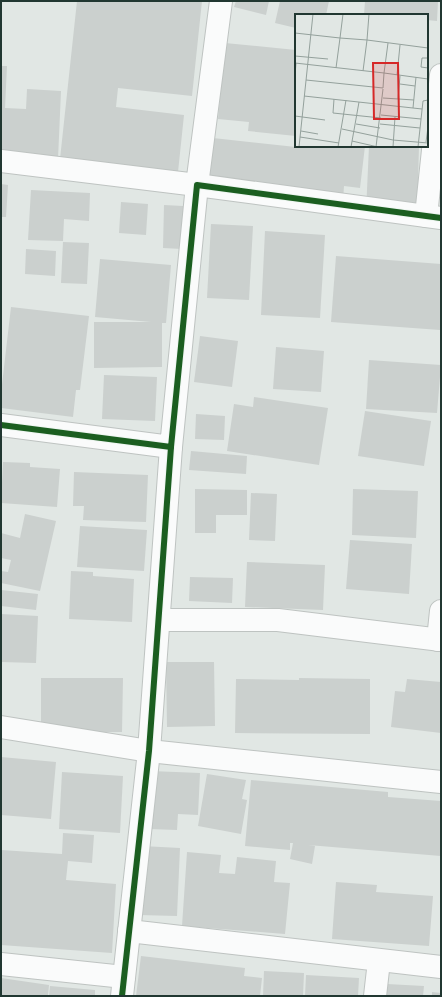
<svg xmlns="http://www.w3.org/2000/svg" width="442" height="997" viewBox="0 0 442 997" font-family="'Varela Round',sans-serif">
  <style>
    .building { fill: #cbd0ce }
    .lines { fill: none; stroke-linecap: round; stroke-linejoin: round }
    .street-casing { stroke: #bec3c1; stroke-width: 24 }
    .street { stroke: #fafbfb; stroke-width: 22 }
    .cycleway-casing { stroke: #eff6f2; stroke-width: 8 }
    .cycleway { stroke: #1b5e20; stroke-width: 6 }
    .inset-road { fill: none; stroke: #94a19c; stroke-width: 1 }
    .view { fill: #d62828; fill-opacity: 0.15; stroke: #d62828; stroke-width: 2 }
    .inset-edge { fill: none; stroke: #213731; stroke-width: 2 }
  </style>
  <rect width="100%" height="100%" fill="#e1e7e4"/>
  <g class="building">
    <polygon points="77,1 202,1 192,96 118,88 116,107 184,115 178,172 60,159"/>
    <polygon points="236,1 269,1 266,15 234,7"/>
    <polygon points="280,1 329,1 326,15 296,15 296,28 275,23"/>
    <polygon points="365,1 438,1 437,21 427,20 427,15 364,15"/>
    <polygon points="225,43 296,50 296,136 248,131 249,122 218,119"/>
    <polygon points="1,66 7,66 5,108 26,109 27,89 61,91 58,159 1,152"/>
    <polygon points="213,138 305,148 306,146 365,146 360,188 344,186 343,200 208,184"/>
    <polygon points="369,146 419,146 417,214 366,212"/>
    <polygon points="1,184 8,185 6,217 1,217"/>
    <polygon points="31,190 90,193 89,221 64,219 63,241 28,240"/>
    <polygon points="121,202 148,204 146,235 119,233"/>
    <polygon points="164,205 183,206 182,249 163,248"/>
    <polygon points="211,224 253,226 249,300 207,298"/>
    <polygon points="265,231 325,235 320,318 261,315"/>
    <polygon points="63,242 89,243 87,284 61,283"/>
    <polygon points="26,249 56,251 55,276 25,274"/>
    <polygon points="336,256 441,264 440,330 331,322"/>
    <polygon points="100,259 171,265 166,323 162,323 162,367 94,368 94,322 151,322 95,317"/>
    <polygon points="11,307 89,316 80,390 76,390 73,417 1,408 1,393"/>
    <polygon points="200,336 238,341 232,387 194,382"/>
    <polygon points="276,347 324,351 321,392 273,389"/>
    <polygon points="369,360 441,365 437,413 366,409"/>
    <polygon points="104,375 157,377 155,421 102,419"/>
    <polygon points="254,397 328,408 319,465 227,451 234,404 253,407"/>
    <polygon points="365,411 431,421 424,466 358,456"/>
    <polygon points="196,414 225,416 224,440 195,439"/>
    <polygon points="191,451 247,456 246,474 189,470"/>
    <polygon points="3,462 30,463 30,467 60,469 57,507 1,503"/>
    <polygon points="74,472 148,475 146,522 83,520 84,506 73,506"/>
    <polygon points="195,489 247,490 247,515 216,515 216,533 195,533"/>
    <polygon points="353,489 418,491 416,538 352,535"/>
    <polygon points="251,493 277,494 275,541 249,540"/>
    <polygon points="25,514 56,521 40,591 1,583 1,571 8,572 11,560 1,558 1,533 20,538"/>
    <polygon points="80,526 147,530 144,571 77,567"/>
    <polygon points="350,540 412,544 409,594 346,589"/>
    <polygon points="247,562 325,565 323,610 245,607"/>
    <polygon points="71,571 93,572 93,576 134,579 132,622 69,619"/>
    <polygon points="190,577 233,578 232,603 189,601"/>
    <polygon points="1,590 38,594 36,610 1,606"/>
    <polygon points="1,614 38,616 36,663 1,662"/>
    <polygon points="166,662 214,662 215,726 167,727"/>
    <polygon points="41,678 123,678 122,732 41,732"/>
    <polygon points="299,678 370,679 370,734 235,733 236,679 299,680"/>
    <polygon points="407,679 441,682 441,733 391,727 395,691 405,692"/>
    <polygon points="1,757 56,762 51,819 1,815"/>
    <polygon points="151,771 200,773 198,815 178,814 177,830 149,829"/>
    <polygon points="62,772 123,776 120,833 59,829"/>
    <polygon points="207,774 246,780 242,799 247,800 241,834 198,826"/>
    <polygon points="251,780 388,792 388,797 441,801 441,856 308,845 315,846 312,864 290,859 293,843 290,843 290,850 245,846"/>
    <polygon points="63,833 94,835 92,863 68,861 66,880 116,884 112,953 1,945 1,850 62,854"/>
    <polygon points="142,846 180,848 177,916 139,915"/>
    <polygon points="187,852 221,855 219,873 235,874 237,857 276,861 274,882 290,883 285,934 182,926"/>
    <polygon points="336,882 377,885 376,892 433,896 429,946 332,939"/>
    <polygon points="141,956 245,968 244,976 262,978 260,996 136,996"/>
    <polygon points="264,971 304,973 303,996 263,996"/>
    <polygon points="306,975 359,978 358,996 305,996"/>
    <polygon points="1,978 49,985 48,996 1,996"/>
    <polygon points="387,984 424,986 423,996 386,996"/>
    <polygon points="50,986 95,990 95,996 49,996"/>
    <polygon points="432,992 441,993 441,996 432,996"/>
  </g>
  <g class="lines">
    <defs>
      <g id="street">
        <polyline points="1,161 197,185 221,1"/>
        <polyline points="426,216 441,75"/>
        <polyline points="1,425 171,447 197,185 441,218"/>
        <polyline points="159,620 278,620 441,640"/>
        <polyline points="438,640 441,611"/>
        <polyline points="1,727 149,751 441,782"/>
        <polyline points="129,931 441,967"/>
        <polyline points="1,964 124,977"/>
        <polyline points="122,996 149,751 171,447"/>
        <polyline points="375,996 379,961"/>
      </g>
    </defs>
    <use href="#street" class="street-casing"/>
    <use href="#street" class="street"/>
    <defs>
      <g id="cycleway">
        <polyline points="1,425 171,447 197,185 441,218"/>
        <polyline points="122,996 149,751 171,447"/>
      </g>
    </defs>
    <use href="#cycleway" class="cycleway-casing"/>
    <use href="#cycleway" class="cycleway"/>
  </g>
  <g transform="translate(295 14)">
    <rect width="133" height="133" fill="#e1e7e4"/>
    <path class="inset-road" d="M 48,0 L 45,24 L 72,26 L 74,0M 0,19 L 45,24 L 41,54M 0,42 L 33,45M 133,44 L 127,44 L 126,53 L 133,54M 0,49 L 89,59 L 93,29M 68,57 L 72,26 L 133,34M 0,61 L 1,49M 102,61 L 105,31M 11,66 L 88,74 L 89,59 L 133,65M 105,70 L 120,72M 9,82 L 127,95M 88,84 L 119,86M 39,85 L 38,99 L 86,104M 103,85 L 105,62M 118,94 L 121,63M 86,101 L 126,105M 0,102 L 30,106M 61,110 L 85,114M 85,110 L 125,114M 47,115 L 98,126 L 133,129M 6,117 L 23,120M 5,123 L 44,129M 57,127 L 83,133M 131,128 L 133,113M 4,133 L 18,0M 43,133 L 51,86M 56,133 L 64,88M 81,133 L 88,75M 98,133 L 100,103M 123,133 L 128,87 L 133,86"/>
    <path class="view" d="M 78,49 L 103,49 L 104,105 L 79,105 Z"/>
    <rect width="133" height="133" class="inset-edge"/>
  </g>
  <rect width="442" height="997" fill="none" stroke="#213731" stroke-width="4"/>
</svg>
